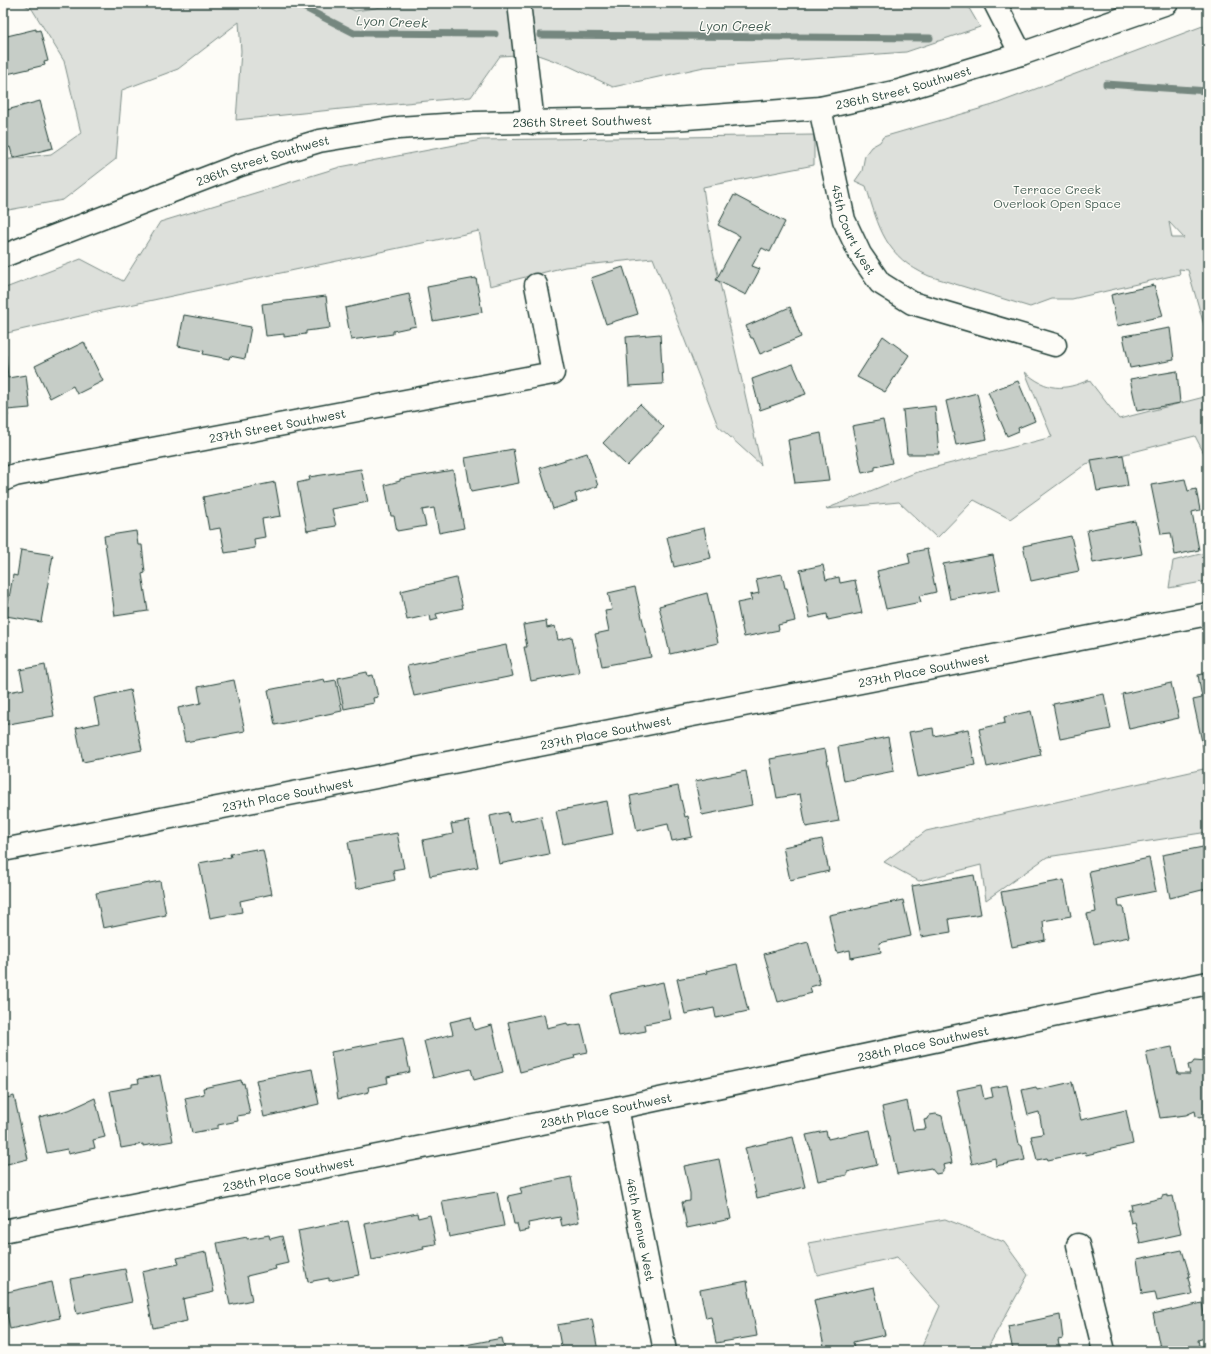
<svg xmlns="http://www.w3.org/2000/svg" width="1211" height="1354" viewBox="0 0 1211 1354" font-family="Mali,sans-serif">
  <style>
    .green { fill: #dde0db; stroke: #7e8e88; fill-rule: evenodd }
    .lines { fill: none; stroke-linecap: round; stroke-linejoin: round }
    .stream { stroke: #75877f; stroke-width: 7 }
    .building { fill: #c6cdc7; stroke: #1f3d34 }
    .street-casing { stroke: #1f3d34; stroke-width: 25 }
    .secondary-casing { stroke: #1f3d34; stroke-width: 25 }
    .street { stroke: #fdfcf7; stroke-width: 22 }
    .secondary { stroke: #fdfcf7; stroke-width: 22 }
    .labels { text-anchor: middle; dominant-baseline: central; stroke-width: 3; stroke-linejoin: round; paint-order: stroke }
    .street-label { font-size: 12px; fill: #1f3d34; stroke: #fdfcf7 }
    .park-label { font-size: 12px; fill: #455e55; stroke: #fdfcf7 }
    .water-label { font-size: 13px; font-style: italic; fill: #435c53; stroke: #fdfcf7 }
  </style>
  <rect width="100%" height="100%" fill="#fdfcf7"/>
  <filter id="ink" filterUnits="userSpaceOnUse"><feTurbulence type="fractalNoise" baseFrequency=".025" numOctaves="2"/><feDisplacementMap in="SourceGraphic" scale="8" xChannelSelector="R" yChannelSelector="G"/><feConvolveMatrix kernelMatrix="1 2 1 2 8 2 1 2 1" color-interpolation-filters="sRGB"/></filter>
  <g filter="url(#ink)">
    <g class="green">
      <polygon points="21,3 339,3 355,11 409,3 966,3 980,27 906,52 704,67 613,87 569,66 535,54 500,56 471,97 341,109 236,120 241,51 239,22 178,69 122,90 116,159 63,200 3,211 3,160 51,154 81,133 64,61 32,9"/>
      <path d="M 1208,24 L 1208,339 L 1188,270 L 1179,269 L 1180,274 L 1072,299 L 1052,299 L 1030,307 L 929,276 C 885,257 879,228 866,186 L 855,181 L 862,171 L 865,155 L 871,147 L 880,142 L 883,137 L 993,105 ZM 1169,222 L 1184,238 L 1172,238 Z"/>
      <polygon points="814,135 814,165 703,187 712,248 761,465 718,426 653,258 565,267 490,286 479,231 106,310 3,334 3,289 81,259 123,281 160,222 340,167 481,140"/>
      <path d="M 1025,372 C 1047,391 1063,391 1089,380 L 1119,419 L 1208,396 L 1208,461 L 1195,436 L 1086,464 L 1010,519 L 974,500 L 937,538 L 899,502 L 826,509 L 917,472 L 1052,437 Z"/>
      <polygon points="1208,552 1208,581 1169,588 1173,561"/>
      <polygon points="1208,768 1208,832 1047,857 986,900 981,865 919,881 884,862 926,831"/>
      <polygon points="945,1219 1004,1242 1028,1275 986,1351 920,1351 940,1306 897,1257 817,1275 808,1243"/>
    </g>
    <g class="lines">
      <g class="stream">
        <polyline points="295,3 354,33 495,34"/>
        <polyline points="540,35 930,38"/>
        <polyline points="1106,84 1208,91"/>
      </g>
    </g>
    <g class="building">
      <polygon points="36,29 36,31 40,30 48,61 44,62 45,65 3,75 3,37"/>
      <polygon points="40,101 53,148 13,158 10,147 7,148 3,132 3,111"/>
      <polygon points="734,195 785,222 770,252 762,248 752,266 760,269 746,295 716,280 740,236 718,225"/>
      <polygon points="623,267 638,314 606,324 591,278"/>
      <polygon points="476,278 482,312 433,321 427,287"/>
      <polygon points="1154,285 1163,316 1117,326 1111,295"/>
      <polygon points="409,294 416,326 393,331 393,334 351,340 345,308"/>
      <polygon points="326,296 330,328 306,331 306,334 284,337 284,334 266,336 262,304"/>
      <polygon points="790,307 801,337 760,354 753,338 751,338 746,326"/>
      <polygon points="184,315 251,327 245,359 230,356 229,359 203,354 204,351 178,346"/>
      <polygon points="1170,328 1174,360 1130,368 1123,336"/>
      <polygon points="660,334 663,384 629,386 626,337"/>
      <polygon points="883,336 909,355 885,392 857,377"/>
      <polygon points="84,342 103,381 77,394 73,386 50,398 35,366"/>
      <polygon points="3,355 6,355 8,378 26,375 30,408 7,410 8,416 3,416"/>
      <polygon points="793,364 806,394 760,410 752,379"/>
      <polygon points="1177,371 1180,403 1137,411 1130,379"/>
      <polygon points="1018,381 1035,421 1018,428 1019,431 1007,436 988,392"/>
      <polygon points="977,393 987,439 956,445 946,401"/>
      <polygon points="640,404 664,427 627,466 603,443"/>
      <polygon points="935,406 939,454 907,454 903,410"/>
      <polygon points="883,420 892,463 875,467 875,470 862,473 852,426"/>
      <polygon points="821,433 829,480 795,483 788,440"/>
      <polygon points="513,449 519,483 471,492 465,458"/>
      <polygon points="587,453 598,486 575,494 577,501 553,509 540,468"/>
      <polygon points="1123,455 1128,486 1097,491 1091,460"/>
      <polygon points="361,469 368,502 332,509 336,526 307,531 297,483 310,480 309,477"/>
      <polygon points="453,470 464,528 439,533 434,508 422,510 426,526 397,531 394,516 391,516 385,485 400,481 400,479"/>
      <polygon points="1185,479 1188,491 1196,489 1200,510 1192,512 1199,550 1175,555 1171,533 1161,534 1151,485"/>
      <polygon points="275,482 281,516 262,519 265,537 254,539 255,548 225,553 220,528 209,530 203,497"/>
      <polygon points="1135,521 1142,554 1093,563 1087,530"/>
      <polygon points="704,528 711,558 674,567 667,537"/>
      <polygon points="136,531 138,545 142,545 145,573 142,574 148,611 115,616 104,536"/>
      <polygon points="1071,536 1079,571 1031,581 1023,546"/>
      <polygon points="927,549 936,592 919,596 921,602 886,609 877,571 910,563 908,553"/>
      <polygon points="21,550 53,555 41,622 6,616 13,575 17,576"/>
      <polygon points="993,555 1000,590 950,599 943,564"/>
      <polygon points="823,565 826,580 839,577 840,583 855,580 862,613 828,620 827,614 810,618 800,570"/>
      <polygon points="782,574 785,588 787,588 795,621 778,625 779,630 744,637 737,603 752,600 750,595 759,593 756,579"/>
      <polygon points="456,578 463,608 436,614 438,619 431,621 430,615 407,620 401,591"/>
      <polygon points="635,587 651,657 602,666 595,634 609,631 605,611 612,610 608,593"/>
      <polygon points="707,593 718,643 670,654 659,606"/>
      <polygon points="546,621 547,628 555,626 558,640 572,637 579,672 531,681 524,647 527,647 523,625"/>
      <polygon points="506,645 513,676 414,696 407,666"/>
      <polygon points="45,665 54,716 3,725 3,693 24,689 20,670"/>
      <polygon points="367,672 368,676 373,675 378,697 373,698 374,703 344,709 338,678"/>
      <polygon points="1208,673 1208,755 1205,756 1193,700 1202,698 1198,675"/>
      <polygon points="324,679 325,682 336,680 342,711 275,725 268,690"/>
      <polygon points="234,680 245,731 185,742 178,708 201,703 198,687"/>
      <polygon points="1171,683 1179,718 1129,729 1122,694"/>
      <polygon points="130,690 142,750 83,762 76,728 99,723 94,698"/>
      <polygon points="1104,694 1111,729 1060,739 1053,704"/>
      <polygon points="1031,711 1041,755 987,767 979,729 1005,723 1004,717"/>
      <polygon points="933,728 934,736 968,729 975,765 918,777 909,732"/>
      <polygon points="888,737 894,771 844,781 838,747"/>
      <polygon points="825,749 839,821 806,827 800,794 777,798 770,759"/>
      <polygon points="746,771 752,805 702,815 695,781"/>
      <polygon points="678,786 685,817 688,816 692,837 672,841 668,824 637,831 630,796"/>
      <polygon points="607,801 613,834 563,844 556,811"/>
      <polygon points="508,812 510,822 541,816 549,854 499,864 490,816"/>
      <polygon points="469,821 478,867 430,876 423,840 453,834 451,824"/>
      <polygon points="397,833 404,868 393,870 395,880 356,889 348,842"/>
      <polygon points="822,839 829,871 790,880 783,847"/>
      <polygon points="1208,846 1208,900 1206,889 1170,898 1162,855"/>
      <polygon points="256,849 256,851 263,850 272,894 240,901 242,912 210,918 199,863 231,857 230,854"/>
      <polygon points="1149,858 1156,891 1118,899 1119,907 1123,907 1129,937 1094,944 1087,914 1096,912 1089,871"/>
      <polygon points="974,875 981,914 949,919 951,932 921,937 912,886"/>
      <polygon points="1064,880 1071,916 1043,921 1045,940 1012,947 1001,892"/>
      <polygon points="160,881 166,915 103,928 96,893"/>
      <polygon points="903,900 911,936 879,943 881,952 851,958 850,950 837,953 829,915"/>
      <polygon points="808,942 820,984 810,987 812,993 778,1002 764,954"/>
      <polygon points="737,964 748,1011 716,1018 714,1008 685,1014 677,979 707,973 706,971"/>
      <polygon points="663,982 671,1019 645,1024 646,1031 619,1036 610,994"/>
      <polygon points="544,1014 547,1028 567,1023 568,1026 581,1024 588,1052 574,1055 575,1058 520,1072 508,1022"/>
      <polygon points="471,1017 474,1030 492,1025 503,1072 474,1080 471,1069 433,1078 424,1041 453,1034 450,1022"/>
      <polygon points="403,1038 410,1072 387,1077 388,1083 368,1087 369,1092 338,1099 331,1052"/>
      <polygon points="1172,1047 1178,1074 1190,1074 1188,1065 1192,1064 1194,1061 1208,1062 1208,1113 1206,1116 1199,1118 1196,1116 1195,1111 1186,1115 1160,1118 1146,1052"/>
      <polygon points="312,1069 319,1104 264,1117 256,1080"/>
      <polygon points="160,1075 173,1141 143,1146 143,1144 121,1148 110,1091 132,1087 132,1084 139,1083 138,1079"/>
      <polygon points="241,1080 242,1084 244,1083 250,1114 237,1116 238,1121 218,1125 218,1128 192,1133 185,1098 204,1094 203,1088"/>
      <polygon points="1072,1082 1081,1120 1126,1110 1133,1144 1086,1155 1085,1152 1048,1160 1047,1158 1037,1160 1031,1136 1043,1134 1039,1112 1028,1115 1022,1090 1036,1087 1037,1090"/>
      <polygon points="981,1085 984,1099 993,1097 991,1088 1007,1085 1019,1144 1022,1146 1025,1160 996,1166 995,1158 972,1164 957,1090"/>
      <polygon points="14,1096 28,1159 3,1165 3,1099"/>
      <polygon points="95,1098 105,1137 93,1140 95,1148 68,1154 67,1149 47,1153 39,1117 69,1110"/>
      <polygon points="907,1101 913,1130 926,1129 924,1120 928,1119 930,1115 936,1114 942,1116 952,1163 943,1165 944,1169 941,1173 936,1174 931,1168 897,1174 882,1107"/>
      <polygon points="870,1130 877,1165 847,1172 847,1175 818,1181 810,1146 809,1146 806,1135 826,1131 828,1139"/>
      <polygon points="793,1137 805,1187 757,1198 745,1148"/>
      <polygon points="719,1159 731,1219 687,1228 682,1202 690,1201 690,1193 684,1166"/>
      <polygon points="571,1177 579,1222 562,1226 560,1217 528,1223 529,1230 519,1232 517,1224 514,1224 508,1196 522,1193 520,1188"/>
      <polygon points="497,1192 504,1226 449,1237 442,1201"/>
      <polygon points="1167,1195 1167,1197 1173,1196 1181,1234 1140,1243 1135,1222 1131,1223 1128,1210 1132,1210 1131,1205 1162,1198 1162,1196"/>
      <polygon points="417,1213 418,1218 430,1215 436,1244 423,1246 424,1249 372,1260 365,1224"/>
      <polygon points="348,1221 359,1275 329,1281 329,1278 308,1282 298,1231"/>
      <polygon points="269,1235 270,1239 282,1236 288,1263 275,1266 276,1269 247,1276 252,1300 230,1305 217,1243 247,1237 247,1239"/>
      <polygon points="1182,1250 1190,1276 1188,1277 1192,1294 1157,1301 1155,1292 1142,1294 1137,1259"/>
      <polygon points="206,1252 214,1292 183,1299 187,1321 153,1328 142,1272 179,1264 177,1258"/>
      <polygon points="125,1269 132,1302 77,1314 70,1279"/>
      <polygon points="747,1281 757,1336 716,1343 711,1317 706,1318 700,1290"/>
      <polygon points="52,1282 60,1318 10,1329 3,1293"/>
      <polygon points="874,1287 885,1335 853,1342 854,1347 835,1351 825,1351 814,1300"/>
      <polygon points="1202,1303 1208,1337 1198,1340 1200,1351 1163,1351 1162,1347 1160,1348 1153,1314"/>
      <polygon points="1060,1315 1063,1339 1058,1340 1060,1351 1013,1351 1008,1326"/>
      <polygon points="592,1319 598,1351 562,1351 557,1325"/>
      <polygon points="502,1338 505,1351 461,1351 460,1346"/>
      <polygon points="451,1348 452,1351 435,1351"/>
    </g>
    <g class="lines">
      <defs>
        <g id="street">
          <polyline points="519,3 533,123"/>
          <polyline points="995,3 1021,54"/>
          <path id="s1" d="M 820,108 L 844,220 L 860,254 L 880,283 L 912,303 L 1055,345"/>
          <path id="s2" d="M 3,480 L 15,475 L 553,373 L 536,285"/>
          <path id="s3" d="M 3,850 L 1208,614"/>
          <path id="s4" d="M 617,1108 L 665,1351"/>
          <path id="s5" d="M 3,1231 L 617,1108 L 1208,983"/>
          <polyline points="1078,1245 1104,1351"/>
        </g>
        <g id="secondary">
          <path id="s6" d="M 3,256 L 240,165 L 319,141 L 398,128 L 475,123 L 673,119 L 820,108 L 899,91 L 1021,54 L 1167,3"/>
        </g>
      </defs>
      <use href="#street" class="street-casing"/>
      <use href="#secondary" class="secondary-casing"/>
      <use href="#street" class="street"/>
      <use href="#secondary" class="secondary"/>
    </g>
  </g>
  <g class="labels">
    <g class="street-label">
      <text stroke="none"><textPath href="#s6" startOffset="925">236th Street Southwest</textPath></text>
      <text stroke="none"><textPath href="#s6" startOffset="601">236th Street Southwest</textPath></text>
      <text stroke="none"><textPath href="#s6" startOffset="277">236th Street Southwest</textPath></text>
      <text stroke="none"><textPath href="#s1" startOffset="127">45th Court West</textPath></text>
      <text stroke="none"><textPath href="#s2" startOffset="280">237th Street Southwest</textPath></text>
      <text stroke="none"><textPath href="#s3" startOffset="938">237th Place Southwest</textPath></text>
      <text stroke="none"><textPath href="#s3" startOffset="614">237th Place Southwest</textPath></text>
      <text stroke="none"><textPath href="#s3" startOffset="290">237th Place Southwest</textPath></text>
      <text stroke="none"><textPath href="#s5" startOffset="939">238th Place Southwest</textPath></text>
      <text stroke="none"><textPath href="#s5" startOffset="615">238th Place Southwest</textPath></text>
      <text stroke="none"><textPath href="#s5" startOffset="291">238th Place Southwest</textPath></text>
      <text stroke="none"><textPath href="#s4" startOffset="124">46th Avenue West</textPath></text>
    </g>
    <g class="park-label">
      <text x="1057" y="189">Terrace Creek<tspan x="1057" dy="14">Overlook Open Space</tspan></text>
    </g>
    <g class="water-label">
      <text transform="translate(392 21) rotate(2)">Lyon Creek</text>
      <text x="735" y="25">Lyon Creek</text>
    </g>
  </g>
  <rect width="1211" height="1354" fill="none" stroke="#fdfcf7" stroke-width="16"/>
  <rect x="8" y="8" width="1195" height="1338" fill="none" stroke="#1f3d34" stroke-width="1.5" filter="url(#ink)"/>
</svg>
